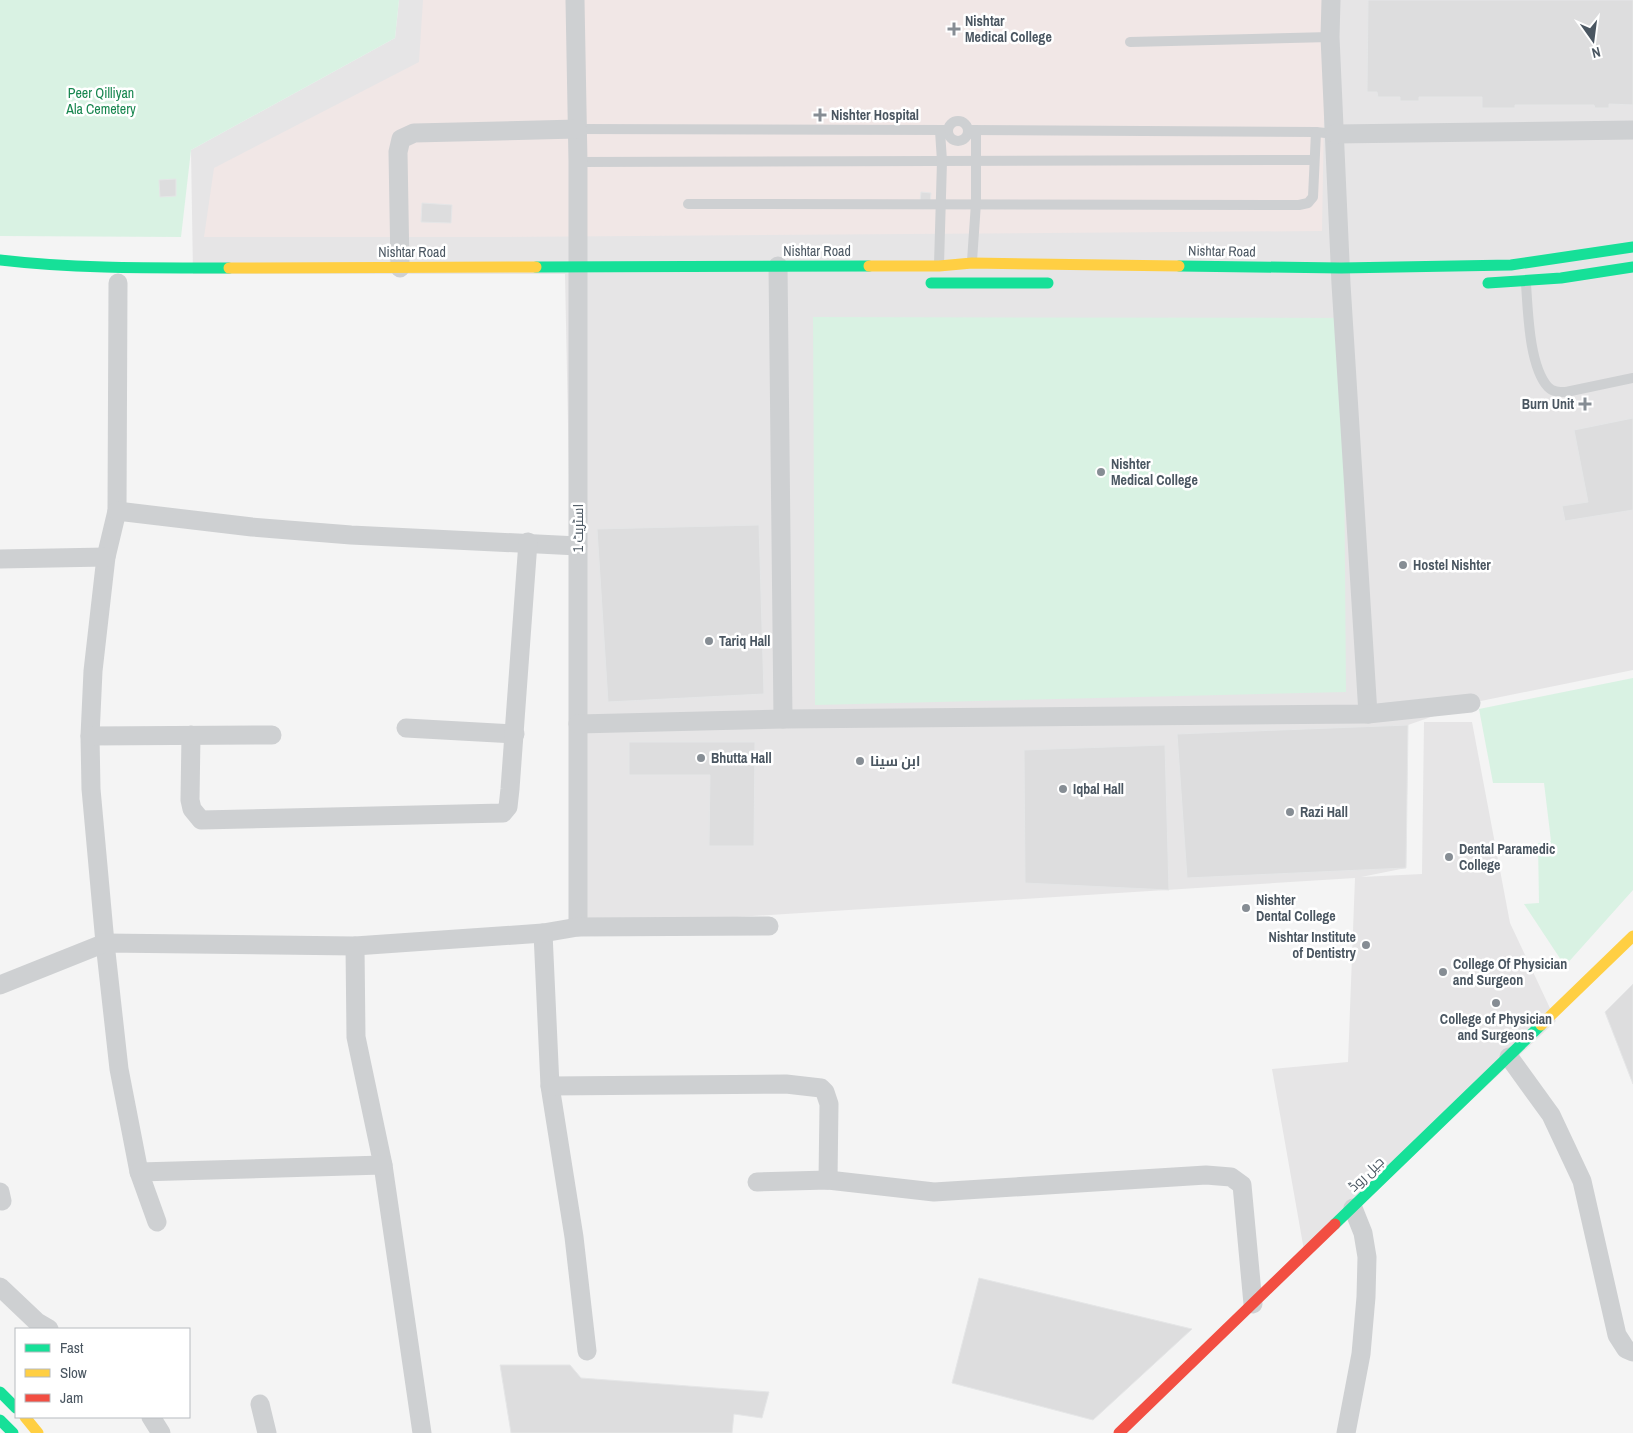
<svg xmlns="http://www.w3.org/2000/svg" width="1633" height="1433" viewBox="0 0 1633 1433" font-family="'Archivo Narrow',Cairo,sans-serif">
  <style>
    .education { fill: #e6e5e6 }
    .medical { fill: #f1e7e6 }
    .green { fill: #d9f2e3 }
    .building { fill: #ddddde; stroke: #e5e6e7 }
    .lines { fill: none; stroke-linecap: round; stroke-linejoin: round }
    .lane { stroke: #ced0d2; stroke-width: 10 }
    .street { stroke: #ced0d2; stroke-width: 19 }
    .fast { stroke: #16e098; stroke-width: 11 }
    .slow { stroke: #ffcf43; stroke-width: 11 }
    .jam { stroke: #f24e42; stroke-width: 11 }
    .poi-dot { fill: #868d94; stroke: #fff; stroke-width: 2 }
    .labels { text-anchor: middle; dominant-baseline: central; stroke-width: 5; stroke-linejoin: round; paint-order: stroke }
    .poi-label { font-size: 14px; font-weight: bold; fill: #4a5661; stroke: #fff; text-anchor: start }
    .park-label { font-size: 14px; fill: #17864f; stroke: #fff }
    .street-label { font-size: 14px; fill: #4a5661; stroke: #fff }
  </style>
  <rect width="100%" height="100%" fill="#f4f4f4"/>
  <polygon class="education" points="399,0 1633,0 1633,670 1471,703 1408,725 1406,868 1361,877 1422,874 1424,722 1472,722 1510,923 1556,1021 1305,1256 1272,1069 1348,1062 1355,878 578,927 565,274 193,274 191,150 395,38"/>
  <polygon class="medical" points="423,0 1326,0 1322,231 495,237 204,237 214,168 419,62"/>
  <g class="green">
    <polygon points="0,0 399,0 395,38 191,150 181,237 0,236"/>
    <polygon points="813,317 1343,318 1346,692 815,705"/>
    <polygon points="1633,678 1633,890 1565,966 1524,904 1539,903 1538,843 1551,841 1544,783 1493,783 1479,709"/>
  </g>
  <g class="building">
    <polygon points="1368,0 1633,0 1633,105 1609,104 1609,108 1595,108 1594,105 1515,105 1515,108 1482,108 1482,97 1419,97 1419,101 1400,101 1400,97 1378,97 1377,92 1367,92"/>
    <polygon points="176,179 176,196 160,197 159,180"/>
    <polygon points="921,192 931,193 930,203 920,202"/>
    <polygon points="422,203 452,205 451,223 421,222"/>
    <polygon points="1633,418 1633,510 1565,521 1562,506 1588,502 1574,430"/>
    <polygon points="759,525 764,694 608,702 597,529"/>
    <polygon points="1408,725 1406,868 1187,878 1177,734"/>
    <polygon points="629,742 755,742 754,846 709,846 710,775 629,775"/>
    <polygon points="1165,745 1169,890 1025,883 1024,750"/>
    <polygon points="1633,984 1633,1084 1605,1012"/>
    <polygon points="979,1278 1192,1329 1093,1420 952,1383"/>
    <polygon points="500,1365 570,1365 581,1378 769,1392 762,1418 734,1414 732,1433 511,1433"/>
  </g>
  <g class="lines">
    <g class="lane">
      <polyline points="1130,42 1330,37"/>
      <circle cx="958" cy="131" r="10"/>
      <polyline points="577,129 947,130"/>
      <polyline points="968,130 1316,132 1335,134"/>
      <polyline points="578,162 1314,160"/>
      <polyline points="688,204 1299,205 1308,203 1313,197 1316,132"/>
      <polyline points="972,261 976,203 976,130"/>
      <polyline points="939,265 942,161 940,131"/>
      <path d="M 1526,284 C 1528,311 1529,366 1548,387 C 1553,392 1559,392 1566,392 L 1633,378"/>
    </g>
    <g class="street">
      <polyline points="575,0 578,162 578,927"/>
      <polyline points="1331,0 1330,37 1341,284 1368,714"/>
      <polyline points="1335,134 1633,130"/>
      <polyline points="778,266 783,719"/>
      <polyline points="400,268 398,152 401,139 414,133 577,129"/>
      <polyline points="118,283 117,511 106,557 93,671 90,736 91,789 105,943 119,1069 139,1172 157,1222"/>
      <polyline points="117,511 252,527 351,535 578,546"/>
      <polyline points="0,559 106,557"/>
      <polyline points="578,724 783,719 1368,714 1471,703"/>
      <polyline points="406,728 515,734"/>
      <polyline points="191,735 190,800 192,809 201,820 503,813 508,807 510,789 528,542"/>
      <polyline points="90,736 272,735"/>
      <polyline points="543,933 550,1086 574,1237 587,1351"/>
      <polyline points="355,946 356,1037 383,1165 422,1433"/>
      <polyline points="0,985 105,943 355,946 543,933 578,927 769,926"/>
      <polyline points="1509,1057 1551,1115 1582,1181 1617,1335 1626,1349 1633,1352"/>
      <polyline points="550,1086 786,1084 821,1088 825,1092 829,1104 828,1180"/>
      <polyline points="139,1172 383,1165"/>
      <polyline points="757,1182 828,1180 934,1192 1206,1175 1231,1177 1242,1185 1253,1304"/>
      <polyline points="0,1192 2,1201"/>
      <polyline points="0,1287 37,1322 49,1329"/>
      <polyline points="260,1404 267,1433"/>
      <polyline points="151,1417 161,1433"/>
      <polyline points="1346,1433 1361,1354 1366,1297 1367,1257 1363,1233 1353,1208"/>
    </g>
    <g class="fast">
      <path d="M 0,260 C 76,269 153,268 229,268"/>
      <polyline points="1179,266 1341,268 1511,265 1633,247"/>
      <polyline points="536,267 869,266"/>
      <polyline points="931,283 1048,283"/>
      <polyline points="1488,283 1561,278 1633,267"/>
      <polyline points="1335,1224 1541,1025"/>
      <polyline points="0,1392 16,1408"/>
      <polyline points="0,1420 13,1433"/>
    </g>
    <g class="slow">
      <polyline points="869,266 939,266 972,263 1179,266"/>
      <polyline points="229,268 536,267"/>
      <polyline points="1541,1025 1633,936"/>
      <polyline points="25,1417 38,1433"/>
    </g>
    <polyline class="jam" points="1119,1433 1335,1224"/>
  </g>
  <g class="poi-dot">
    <path d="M951.5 21.5h5v5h5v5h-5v5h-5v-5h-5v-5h5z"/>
    <path d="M817.5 107.5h5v5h5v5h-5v5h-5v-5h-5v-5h5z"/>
    <path d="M1582.5 396.5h5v5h5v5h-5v5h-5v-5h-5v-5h5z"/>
    <circle cx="1101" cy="472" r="5"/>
    <circle cx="1403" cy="565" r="5"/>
    <circle cx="709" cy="641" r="5"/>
    <circle cx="701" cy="758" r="5"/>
    <circle cx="860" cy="761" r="5"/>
    <circle cx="1063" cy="789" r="5"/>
    <circle cx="1290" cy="812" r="5"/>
    <circle cx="1449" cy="857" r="5"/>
    <circle cx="1246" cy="908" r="5"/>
    <circle cx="1366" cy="945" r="5"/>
    <circle cx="1443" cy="972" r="5"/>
    <circle cx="1496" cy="1003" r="5"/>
  </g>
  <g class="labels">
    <g class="poi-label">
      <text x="965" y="21">Nishtar<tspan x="965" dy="16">Medical College</tspan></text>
      <text x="831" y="115">Nishter Hospital</text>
      <text x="1574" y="404" text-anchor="end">Burn Unit</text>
      <text x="1111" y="464">Nishter<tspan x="1111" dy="16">Medical College</tspan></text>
      <text x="1413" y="565">Hostel Nishter</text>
      <text x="719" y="641">Tariq Hall</text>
      <text x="711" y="758">Bhutta Hall</text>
      <text x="870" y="761">ابن سینا</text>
      <text x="1073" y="789">Iqbal Hall</text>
      <text x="1300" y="812">Razi Hall</text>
      <text x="1459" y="849">Dental Paramedic<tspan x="1459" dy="16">College</tspan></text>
      <text x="1256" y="900">Nishter<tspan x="1256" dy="16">Dental College</tspan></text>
      <text x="1356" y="937" text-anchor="end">Nishtar Institute<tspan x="1356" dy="16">of Dentistry</tspan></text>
      <text x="1453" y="964">College Of Physician<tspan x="1453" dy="16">and Surgeon</tspan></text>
      <text x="1496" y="1019" text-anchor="middle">College of Physician<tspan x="1496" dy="16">and Surgeons</tspan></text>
    </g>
    <g class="park-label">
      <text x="101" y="93">Peer Qilliyan<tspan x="101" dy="16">Ala Cemetery</tspan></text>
    </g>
    <g class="street-label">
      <text x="817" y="251">Nishtar Road</text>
      <text transform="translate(1222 251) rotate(1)">Nishtar Road</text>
      <text x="412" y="252">Nishtar Road</text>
      <text transform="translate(578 528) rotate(-90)">اسٹریٹ 1</text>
      <text transform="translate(1366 1174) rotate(-44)">جیل روڈ</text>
    </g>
  </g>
  <rect x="15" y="1328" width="175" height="90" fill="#ffffff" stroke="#b7bbc0"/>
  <rect x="25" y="1344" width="25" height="8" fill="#16e098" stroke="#b7bbc0"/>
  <text x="60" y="1353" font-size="15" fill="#4a5661">Fast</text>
  <rect x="25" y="1369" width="25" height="8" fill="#ffcf43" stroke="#b7bbc0"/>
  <text x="60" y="1378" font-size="15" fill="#4a5661">Slow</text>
  <rect x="25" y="1394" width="25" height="8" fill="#f24e42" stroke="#b7bbc0"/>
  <text x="60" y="1403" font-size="15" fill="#4a5661">Jam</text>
  <g transform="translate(1593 40) rotate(166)" stroke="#ffffff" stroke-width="4" paint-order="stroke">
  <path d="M0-4L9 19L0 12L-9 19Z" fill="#4a5661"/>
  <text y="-8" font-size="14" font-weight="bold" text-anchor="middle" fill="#4a5661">N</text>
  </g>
</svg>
